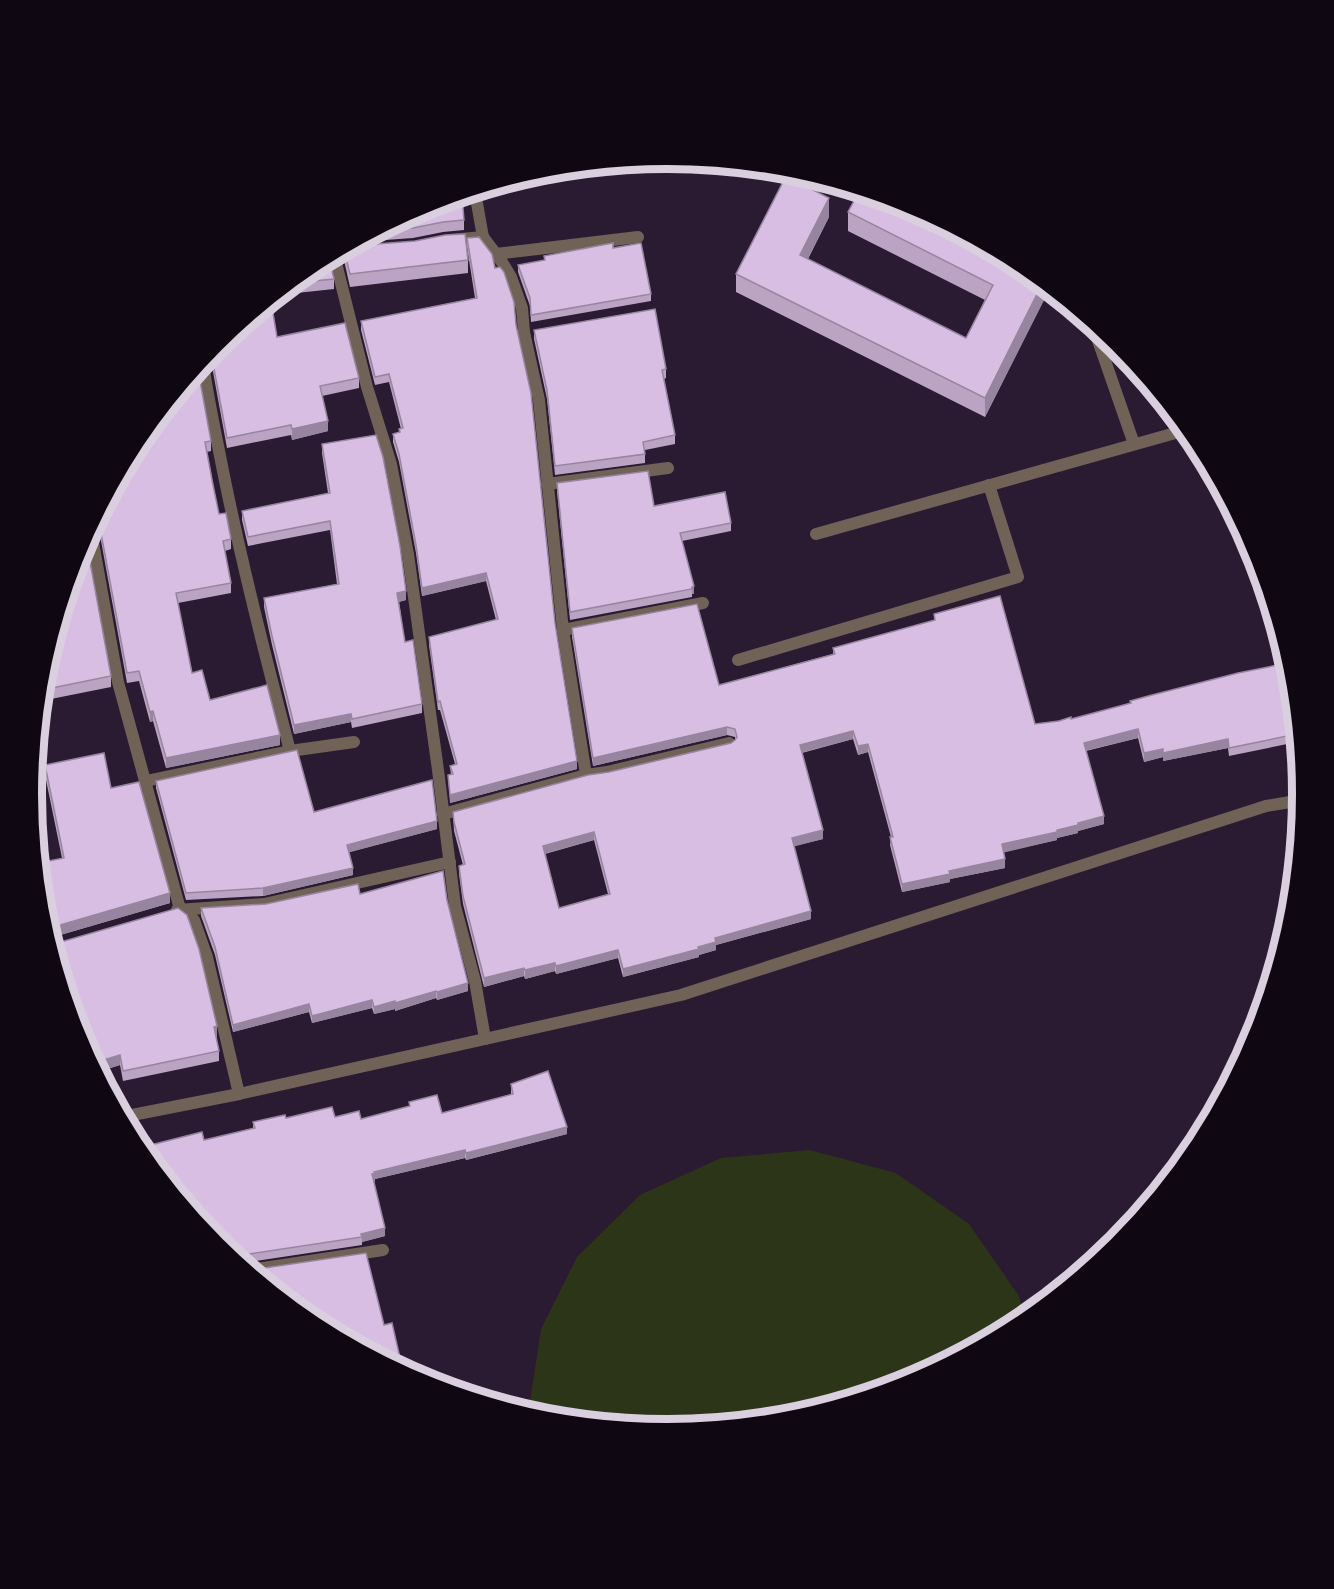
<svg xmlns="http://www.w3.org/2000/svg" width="1334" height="1589" viewBox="0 0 1334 1589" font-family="Manrope,sans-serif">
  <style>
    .green { fill: #2c3517 }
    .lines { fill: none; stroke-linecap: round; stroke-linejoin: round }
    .minor { stroke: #716257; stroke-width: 12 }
    .tertiary { stroke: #716257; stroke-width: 12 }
    .wall { fill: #baa3c3; fill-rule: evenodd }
    .shaded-wall { fill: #97859f }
    .building { fill: #d8bee3; stroke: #97859f; stroke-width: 1.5; fill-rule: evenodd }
    .rim { fill: none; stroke: #dacfdf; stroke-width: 8 }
  </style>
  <rect width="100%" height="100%" fill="#2a1a32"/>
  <polygon class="green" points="810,1150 896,1173 969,1224 1019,1296 1025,1319 1020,1323 910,1382 791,1418 667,1430 543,1418 530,1414 529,1408 541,1329 577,1257 640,1195 721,1158"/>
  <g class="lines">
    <g class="minor">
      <polyline points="475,192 483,237"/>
      <polyline points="450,240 483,237 502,262 511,277 522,308 524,332 539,400 563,630 586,775"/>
      <polyline points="496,254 638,237"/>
      <polyline points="334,255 367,387 391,464 408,554 438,770 455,906 475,981 485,1039"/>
      <polyline points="1093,326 1134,444"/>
      <path d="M 203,363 C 208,399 216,435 223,471 C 242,565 266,658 290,751"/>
      <polyline points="547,484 668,468"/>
      <polyline points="91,531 118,682 180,909 194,920 207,957 239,1094"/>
      <polyline points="816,534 1186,430"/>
      <polyline points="563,630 703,603"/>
      <polyline points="738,660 1018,577 989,485"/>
      <polyline points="146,781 290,751 354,742"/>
      <polyline points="443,814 586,775 607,772 729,743"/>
      <polyline points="177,910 264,904 450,862"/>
      <polyline points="122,1117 239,1094 681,995 1266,806 1302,800"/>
      <polyline points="250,1270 383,1250"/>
    </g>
    <polyline class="tertiary" points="1250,1046 1255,1034"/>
  </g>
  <g class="wall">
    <polygon points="424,207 464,220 464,230 443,232 413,238 358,242"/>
    <polygon points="848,212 1020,266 1049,290 985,417 736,292 736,274 829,217 808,259 966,338 985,300 848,231"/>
    <polygon points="467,238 495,268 516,325 555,623 577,769 450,803 448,775 451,775 450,766 455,764 440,710 438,710 429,645 429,637 496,620 486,581 422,596 416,553 399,462 393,442 393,434 399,433 399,429 401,429 389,382 375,385 361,330 361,321 475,298 467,247"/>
    <polygon points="415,241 468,260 468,273 350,287 344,260 344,250 351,246"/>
    <polygon points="544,256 651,294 651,301 531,322 530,306 518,272 518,265 544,261"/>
    <polygon points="314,266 334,279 334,289 278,295"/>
    <polygon points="534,330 666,369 666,378 664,379 675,435 675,444 645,450 645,463 555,475 547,399 534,339"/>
    <polygon points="277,337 359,378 359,388 322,396 328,431 292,440 291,435 227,448 211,361 208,357 218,345"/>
    <polygon points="199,381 211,441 211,451 207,452 219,514 231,539 231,549 225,551 231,583 231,593 178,603 192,673 210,700 280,745 166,768 153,721 150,722 139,681 127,683 99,530 97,525 94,524 139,441"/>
    <polygon points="322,444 406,600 399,602 405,642 422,704 422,713 352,728 351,722 294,734 272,645 264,607 264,598 337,584 330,530 248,546 242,520 242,511 328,493 322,453"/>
    <polygon points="557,483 731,523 731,531 682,541 694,594 692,594 692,597 570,620 557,491"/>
    <path d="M 934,614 L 1035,724 L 1071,719 L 1290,671 L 1297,742 L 1229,756 L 1228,748 L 1163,761 L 1163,757 L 1144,762 L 1138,738 L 1086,751 L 1104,824 L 1078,831 L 1078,833 L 1057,838 L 1057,840 L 1003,852 L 1005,868 L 950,879 L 950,882 L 902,892 L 890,845 L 891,837 L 868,752 L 858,755 L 853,739 L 802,753 L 823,839 L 794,846 L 811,919 L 716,945 L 716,950 L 699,955 L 699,957 L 623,977 L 618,958 L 556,974 L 555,971 L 525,979 L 524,976 L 484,987 L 463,904 L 459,874 L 459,866 L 463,865 L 454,831 L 453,812 L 609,772 L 731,743 L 735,740 L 735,737 L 727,735 L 593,766 L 572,637 L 572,628 L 719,685 L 833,654 L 833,648 L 934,621 ZM 594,840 L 608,894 L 559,908 L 545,854 Z"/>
    <polygon points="44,670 111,676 111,687 41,701"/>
    <polygon points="45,765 111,788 170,903 50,938 62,858 45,775"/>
    <polygon points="156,781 314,812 437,829 349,852 353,875 263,896 186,900 156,788"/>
    <polygon points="360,894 447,900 468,991 437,1000 436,998 395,1011 395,1009 374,1014 372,1008 312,1023 309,1012 233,1032 215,955 201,916 201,908 266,904"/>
    <polygon points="80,1037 217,1037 216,1037 219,1051 219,1061 123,1081 120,1065 98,1072"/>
    <polygon points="511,1084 567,1134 466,1160 465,1158 375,1179 375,1181 374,1182 385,1236 362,1242 362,1245 249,1262 244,1265 204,1140 253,1128 253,1122 286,1118 335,1117 361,1119 409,1106 409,1102 442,1113 511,1095"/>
  </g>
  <g class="shaded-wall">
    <polygon points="829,198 829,217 800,274 800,255"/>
    <polygon points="1042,284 1049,290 985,417 985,398"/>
    <polygon points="328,421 328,431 292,440 292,429"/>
    <polygon points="486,573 486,581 422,596 422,588"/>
    <polygon points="694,586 694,594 692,594 692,587"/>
    <polygon points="406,591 406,600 397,602 397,593"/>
    <polygon points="153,711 153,721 150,722 150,712"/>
    <polygon points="351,714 351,722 294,734 294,725"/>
    <polygon points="727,727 727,735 593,766 593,758"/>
    <polygon points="1138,729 1138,738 1084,751 1084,743"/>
    <polygon points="853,731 853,739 800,753 800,745"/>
    <polygon points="280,735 280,745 166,768 166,758"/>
    <polygon points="1228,739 1228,748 1163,761 1163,753"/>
    <polygon points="868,744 868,752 858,755 858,746"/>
    <polygon points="1163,749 1163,757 1144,762 1144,753"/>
    <polygon points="577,761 577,769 450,803 450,795"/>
    <polygon points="1104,816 1104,824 1078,831 1078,833 1057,838 1057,840 1002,853 1002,844 1057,830"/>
    <polygon points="437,821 437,829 347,853 347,845"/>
    <polygon points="823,830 823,839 792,847 792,838"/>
    <polygon points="594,832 594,840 543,854 543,846"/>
    <polygon points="1005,859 1005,868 950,879 950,882 902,892 902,884 949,871"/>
    <polygon points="353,868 353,875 263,896 263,888"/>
    <polygon points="170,893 170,903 50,938 47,930 50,928"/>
    <polygon points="811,911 811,919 716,945 716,950 699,955 699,957 623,977 623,969 698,947 715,938"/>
    <polygon points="618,950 618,958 556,974 556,966"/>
    <polygon points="555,963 555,971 525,979 525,970"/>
    <polygon points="524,968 524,976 484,987 484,978"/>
    <polygon points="468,983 468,991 437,1000 437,992"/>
    <polygon points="436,991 436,998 395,1011 395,1003"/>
    <polygon points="372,1000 372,1008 312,1023 312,1016"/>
    <polygon points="395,1001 395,1009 374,1014 374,1007"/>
    <polygon points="309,1004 309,1012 233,1032 233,1025"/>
    <polygon points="217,1026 217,1037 214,1037 214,1027"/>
    <polygon points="120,1055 120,1065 98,1072 94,1063"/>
    <polygon points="567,1127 567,1134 466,1160 466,1153"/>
    <polygon points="465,1150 465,1158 375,1179 375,1181 372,1182 372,1174 374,1172"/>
    <polygon points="385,1228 385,1236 362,1242 361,1234"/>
    <polygon points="249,1254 249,1262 244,1265 242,1260 244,1256"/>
  </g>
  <g class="building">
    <polygon points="786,176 829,198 800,255 966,338 993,285 848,212 859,192 911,208 1020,266 1042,284 985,398 736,274"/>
    <polygon points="462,196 464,220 443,222 413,228 381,230 424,207"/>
    <polygon points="465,234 468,260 350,274 344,250 351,246 415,241 445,235"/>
    <polygon points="479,237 492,254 495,268 500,267 504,272 514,302 516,325 531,393 555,623 577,761 450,795 448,775 453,774 450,766 457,764 440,701 438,702 429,637 498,619 486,573 422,588 416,545 399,454 393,434 400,432 399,429 403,428 389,374 375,377 361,321 477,298 467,238"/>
    <polygon points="613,243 613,248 641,243 651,294 531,315 530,298 518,265 545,260 544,256"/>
    <polygon points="329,258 334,279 293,283 314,266"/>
    <polygon points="271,301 277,337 345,323 359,378 320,386 328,421 292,429 291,425 227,438 211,353 218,345"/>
    <polygon points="655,309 666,369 662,370 675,435 643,442 645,454 555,466 547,390 534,330"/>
    <polygon points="198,370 211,441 205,442 213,485 219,514 226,513 231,539 223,541 231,583 176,593 192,673 202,670 210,700 267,685 280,735 166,758 153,711 150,712 139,671 127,673 98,517 139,441"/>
    <polygon points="376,435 383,457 400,546 406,591 397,593 405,642 413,640 422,704 352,719 351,714 294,725 272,636 264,598 339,584 330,521 248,537 242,511 330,493 322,444"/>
    <polygon points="648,471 654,506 725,492 731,523 680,533 694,586 692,587 692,589 570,612 557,483"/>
    <polygon points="86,540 111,676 42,690 44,670 80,551"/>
    <path d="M 1000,596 L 1035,724 L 1059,721 L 1071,717 L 1071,719 L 1131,703 L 1130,701 L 1152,695 L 1238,673 L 1288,663 L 1290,671 L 1297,734 L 1229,748 L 1228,739 L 1163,753 L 1163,749 L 1144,753 L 1138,729 L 1084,743 L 1104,816 L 1078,823 L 1078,825 L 1057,830 L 1057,832 L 1002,844 L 1005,859 L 949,871 L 950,874 L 902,884 L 890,837 L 893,837 L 868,744 L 858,746 L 853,731 L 800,745 L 823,830 L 792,838 L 811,911 L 715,938 L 716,942 L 698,947 L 699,949 L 623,969 L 618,950 L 556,966 L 555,963 L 525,970 L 524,968 L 484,978 L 463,896 L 459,866 L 465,864 L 454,822 L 453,812 L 588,775 L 609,772 L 731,743 L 735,740 L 737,737 L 735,729 L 727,727 L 593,758 L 572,628 L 697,604 L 719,685 L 835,654 L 833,648 L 935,620 L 934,614 ZM 594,832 L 610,894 L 559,908 L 543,846 Z"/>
    <polygon points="297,750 314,812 432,780 437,821 347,845 353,868 263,888 186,893 156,781"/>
    <polygon points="104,753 111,788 139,782 170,893 50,928 47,930 44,918 38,863 64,858 45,765"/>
    <polygon points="443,871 447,900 468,983 437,992 436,991 395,1003 395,1001 374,1007 372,1000 312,1016 309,1004 233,1025 215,947 201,908 266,904 358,884 360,894"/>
    <polygon points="178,908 187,915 199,949 217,1026 214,1027 219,1051 123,1071 120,1055 94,1063 80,1037 51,943 54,944"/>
    <polygon points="548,1071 567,1127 466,1153 465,1150 374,1172 375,1174 372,1174 385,1228 361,1234 362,1237 249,1254 244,1256 242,1260 243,1265 217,1244 139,1148 202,1132 204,1140 255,1128 253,1122 285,1115 286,1118 332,1107 335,1117 359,1111 361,1119 410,1106 409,1102 437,1095 442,1113 513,1094 511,1084"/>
    <polygon points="366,1253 384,1325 392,1323 403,1371 314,1323 249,1269 251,1270"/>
  </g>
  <path d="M0 0H1334V1589H0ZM42 794a625 625 0 1 1 1250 0a625 625 0 1 1-1250 0Z" fill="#0f0812" fill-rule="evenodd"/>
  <path class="rim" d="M42 794a625 625 0 1 1 1250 0a625 625 0 1 1-1250 0Z"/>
</svg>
